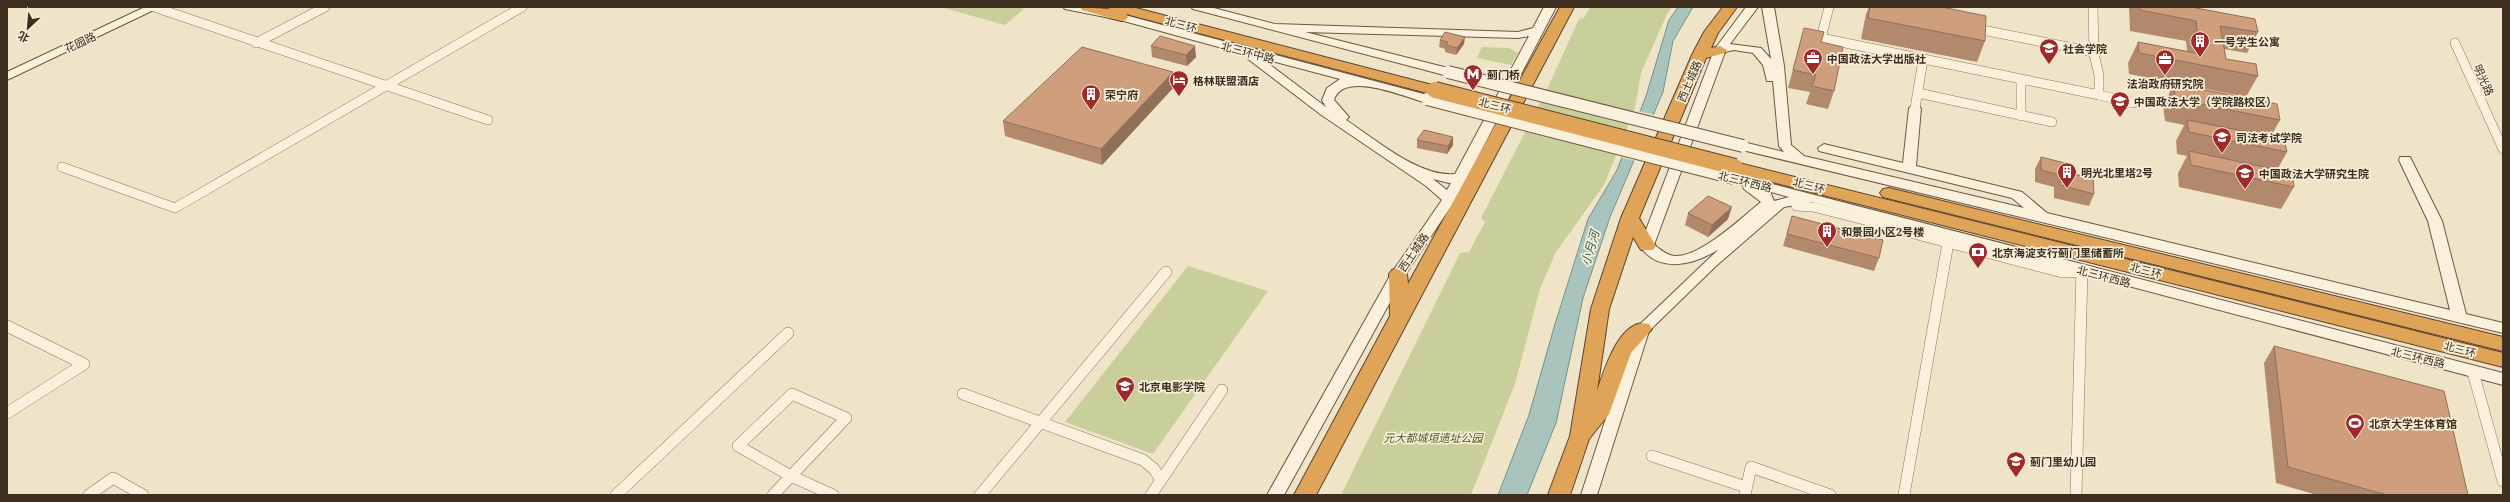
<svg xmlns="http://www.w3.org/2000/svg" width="2510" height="502" viewBox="0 0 2510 502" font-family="'Noto Serif','Noto Sans SC',serif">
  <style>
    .green { fill: #c9cf9b }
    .water { fill: #a9c4bc; stroke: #6f938a }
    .pier { fill: #f0e4c8 }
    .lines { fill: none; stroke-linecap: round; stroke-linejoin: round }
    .street-far1-casing { stroke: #8d765c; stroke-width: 10 }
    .street-casing { stroke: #8d765c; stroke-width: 12 }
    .secondary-casing { stroke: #6f573f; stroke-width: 2 }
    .highway-casing { stroke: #5b4430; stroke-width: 2 }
    .street-far1 { stroke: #faf1dc; stroke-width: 9 }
    .street { stroke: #faf1dc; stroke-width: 11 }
    .secondary { fill: #faf1dc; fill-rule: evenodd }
    .highway { fill: #e0a458; fill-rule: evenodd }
    .secondary-bridge-casing { stroke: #6f573f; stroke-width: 14; stroke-linecap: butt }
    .highway-bridge-casing { stroke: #5b4430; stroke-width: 18; stroke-linecap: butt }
    .secondary-bridge { stroke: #faf1dc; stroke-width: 12 }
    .highway-bridge { stroke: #e0a458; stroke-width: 16 }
    .wall { fill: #b2896c }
    .shaded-wall { fill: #916f58 }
    .building { fill: #cf9f7d; stroke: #916f58 }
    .labels { text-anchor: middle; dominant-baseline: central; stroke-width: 3.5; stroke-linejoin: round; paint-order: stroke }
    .street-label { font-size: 11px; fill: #3d2e20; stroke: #f7eed8 }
    .poi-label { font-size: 11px; font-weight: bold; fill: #3d2e20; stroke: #f7eed8; text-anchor: start }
    .park-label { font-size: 11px; font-style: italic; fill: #4d5a26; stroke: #f7eed8 }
    .water-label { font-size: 12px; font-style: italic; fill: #2f5d5a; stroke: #f7eed8 }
  </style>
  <rect width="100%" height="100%" fill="#f0e4c8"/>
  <g class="green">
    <polygon points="940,7 1017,7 1024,9 1005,25"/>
    <polygon points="1590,7 1672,7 1667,14 1641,73 1635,108 1604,185 1556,252 1540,289 1515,384 1471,495 1341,495 1460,253 1469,252 1485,222 1481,218 1548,87 1579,19 1584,18"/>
    <polygon points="1482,47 1509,48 1518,53 1511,65 1477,58"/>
    <polygon points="1188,266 1268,291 1153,454 1065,422"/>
  </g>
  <polygon class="water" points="1678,7 1693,7 1673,41 1663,92 1610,217 1583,298 1556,423 1527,495 1498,495 1529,415 1555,324 1588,219 1617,170 1646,96 1669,20"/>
  <polygon class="pier" points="1638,111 1655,115 1636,161 1620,157"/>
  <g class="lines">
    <defs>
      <g id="street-far1">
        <polyline points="154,7 488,120"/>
        <polyline points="1829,7 1821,38 2099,95 2099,75 2094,54 2093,7"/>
        <polyline points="1972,28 2094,52"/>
        <polyline points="256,43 325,7"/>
        <polyline points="2455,43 2503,149"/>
        <polyline points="2021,81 2021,116"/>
        <polyline points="1918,93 2052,122"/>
        <polyline points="2099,95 2133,103"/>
        <polyline points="1915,108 1923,60"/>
        <polyline points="62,167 175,208 522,7"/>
        <polyline points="1796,206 1813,207 1880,224"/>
      </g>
      <g id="street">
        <polyline points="1876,223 2062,272 2082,271 2076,495"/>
        <polyline points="7,326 84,364 7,413"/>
        <polyline points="2473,372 2503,481"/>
        <polygon points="792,394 846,418 791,476 738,446"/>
        <polyline points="963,394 1143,460 1154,469 1161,480"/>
        <polyline points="1652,456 1746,487"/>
        <polyline points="791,476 833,495"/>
        <polyline points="89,495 113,478 143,495"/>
        <polyline points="616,495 788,333"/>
        <polyline points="773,495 791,476"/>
        <polyline points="980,495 1166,272"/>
        <polyline points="1151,495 1222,390"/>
        <polyline points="1745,495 1751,467 1830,495"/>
        <polyline points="1904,495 1948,243"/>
      </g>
      <g id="secondary">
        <polygon points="145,7 160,7 7,80 7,72"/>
        <path d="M 1063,7 L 1086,7 L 1121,14 L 1431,96 L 1433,99 L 1427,103 C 1404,97 1344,70 1334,100 L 1349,117 L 1346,120 C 1375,139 1420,178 1455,174 L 1529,36 L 1518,38 L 1305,32 L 1452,69 L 1454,72 L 1448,76 L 1193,9 L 1191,7 L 1210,7 L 1275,24 L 1518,32 L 1533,28 L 1544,7 L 1556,7 L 1456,199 L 1405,275 L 1284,495 L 1267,495 L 1391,274 L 1442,200 L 1426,186 L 1320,114 L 1248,59 L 1248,55 L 1120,20 L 1065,9 ZM 1261,58 L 1340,79 L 1327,88 L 1322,100 L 1326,107 ZM 1433,179 L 1449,183 L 1451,183 L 1447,190 Z"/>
        <path d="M 1746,7 L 1758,7 L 1730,44 L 1761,48 L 1771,59 L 1762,7 L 1774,7 L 1784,66 L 1791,145 L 1804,156 L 2024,208 L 2012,198 L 1819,151 L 1818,148 L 1824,144 L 1903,163 L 1909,108 L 1915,104 L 1921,108 L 1916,166 L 2022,192 L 2047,213 L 2450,310 L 2428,221 L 2399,160 L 2400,157 L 2410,157 L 2442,221 L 2466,314 L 2503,323 L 2503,333 L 1738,149 L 1737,146 L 1738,143 L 1743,142 L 1784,152 L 1779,146 L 1773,81 L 1767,81 L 1763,65 L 1753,53 L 1734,50 L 1725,52 L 1654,245 C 1659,248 1664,253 1670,255 C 1695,263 1742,217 1761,202 L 1744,189 L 1743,185 L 1729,181 L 1727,178 L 1729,175 L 1734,174 L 2503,373 L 2503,385 L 1811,202 L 1784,207 L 1716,266 L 1649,331 L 1597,495 L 1581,495 L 1635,329 L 1719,249 C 1696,264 1659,275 1640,246 L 1714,50 ZM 1764,190 L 1789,197 L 1774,201 L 1771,194 Z"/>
      </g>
      <g id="highway">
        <polygon points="1080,7 1109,9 1108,7 1132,7 1440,87 1443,90 1435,95 1126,14 1128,17 1126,20 1121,21 1082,10"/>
        <polygon points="1560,7 1574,7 1316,495 1294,495 1390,316 1389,274 1392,270 1398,268 1404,270 1407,274 1408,284"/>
        <path d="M 1723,7 L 1737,7 L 1718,33 L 1711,48 L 1720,46 L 1727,50 L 1725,53 L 1706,58 L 1639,218 L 1656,246 L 1653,250 L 1641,250 L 1633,237 L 1609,309 L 1597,391 C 1604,371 1620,316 1649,324 L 1652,329 L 1631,353 L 1609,414 L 1589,439 L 1570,495 L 1548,495 L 1570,436 L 1591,309 L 1621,218 L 1692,55 L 1704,32 Z"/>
        <polygon points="1735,162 2503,353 2503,367 1729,171 1727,167 1729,163"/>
        <polygon points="1889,188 2503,337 2503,351 1883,197 1880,193 1883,189"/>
      </g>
    </defs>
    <use href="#street-far1" class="street-far1-casing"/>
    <use href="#street" class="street-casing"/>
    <use href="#secondary" class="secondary-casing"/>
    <use href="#highway" class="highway-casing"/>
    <use href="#street-far1" class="street-far1"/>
    <use href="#street" class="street"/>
    <use href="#secondary" class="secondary"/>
    <use href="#highway" class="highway"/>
    <defs>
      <g id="secondary-bridge">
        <polyline points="1448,72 1743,146"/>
        <polyline points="1427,99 1734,178"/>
      </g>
      <polyline id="highway-bridge" points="1435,90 1735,167"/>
    </defs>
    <use href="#secondary-bridge" class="secondary-bridge-casing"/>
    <use href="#highway-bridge" class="highway-bridge-casing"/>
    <use href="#secondary-bridge" class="secondary-bridge"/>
    <use href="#highway-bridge" class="highway-bridge"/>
  </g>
  <g class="wall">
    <polygon points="1869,7 1942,7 1985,41 1977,62 1861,39 1866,14"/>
    <polygon points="2126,7 2196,7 2258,32 2247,53 2224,49 2226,59 2258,76 2246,97 2129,74 2128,63 2138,42 2187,51 2186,41 2130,31 2129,7"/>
    <polygon points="1804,28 1821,42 1834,91 1828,109 1806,104 1810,92 1788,88"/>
    <polygon points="1440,40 1464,44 1456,55 1445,52 1445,49 1439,47"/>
    <polygon points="1151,46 1196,57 1187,66 1152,57"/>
    <polygon points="1173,72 1174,87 1102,165 1005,136 1003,121"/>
    <polygon points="2174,84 2280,120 2271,136 2287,152 2277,170 2294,187 2281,209 2179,187 2178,173 2187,156 2177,154 2176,141 2184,125 2165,121 2163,105"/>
    <polygon points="1453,137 1453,145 1447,154 1417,148 1417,140"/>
    <polygon points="2041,157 2073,174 2094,194 2089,206 2054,198 2054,187 2035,182 2035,169"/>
    <polygon points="1688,213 1728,219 1708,237 1685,225"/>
    <polygon points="1792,216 1879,258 1874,271 1783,246"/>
    <polygon points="2274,346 2468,495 2317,495 2276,483 2264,363"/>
  </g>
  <g class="shaded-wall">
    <polygon points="1465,37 1464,44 1456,55 1457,48"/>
    <polygon points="1195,46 1196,57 1187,66 1186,55"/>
    <polygon points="1173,72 1174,87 1102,165 1101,149"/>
    <polygon points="1453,137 1453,145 1447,154 1448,146"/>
    <polygon points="1732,207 1728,219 1708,237 1712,225"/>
  </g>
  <g class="building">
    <polygon points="1870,7 1942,7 1986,16 1985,41 1868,18"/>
    <polygon points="2139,7 2196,7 2196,8 2255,19 2258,32 2220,26 2226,59 2256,64 2258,76 2139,53 2138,42 2200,54 2196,21 2140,10"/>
    <polygon points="1804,28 1824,32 1821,42 1843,47 1834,91 1812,86 1816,75 1793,70"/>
    <polygon points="1445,32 1465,37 1457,48 1446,45 1448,42 1440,40"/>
    <polygon points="1160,36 1195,46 1186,55 1151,46"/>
    <polygon points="1082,47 1173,72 1101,149 1003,121"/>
    <polygon points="2174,84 2277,104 2280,120 2175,99"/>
    <polygon points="2187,120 2284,139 2287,152 2189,132"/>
    <polygon points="1424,130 1453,137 1448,146 1417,140"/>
    <polygon points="2189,151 2292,173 2294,187 2191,165"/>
    <polygon points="2041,157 2073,165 2073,174 2093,178 2094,194 2060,185 2060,175 2041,170"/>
    <polygon points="1708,196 1732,207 1712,225 1688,213"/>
    <polygon points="1792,216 1883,240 1879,258 1787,234"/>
    <polygon points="2274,346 2444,391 2468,495 2387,495 2288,467"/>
  </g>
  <defs>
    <symbol id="building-pin" viewBox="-11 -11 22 30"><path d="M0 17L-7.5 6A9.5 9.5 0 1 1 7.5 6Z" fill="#9e2a2b" stroke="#f7eed8"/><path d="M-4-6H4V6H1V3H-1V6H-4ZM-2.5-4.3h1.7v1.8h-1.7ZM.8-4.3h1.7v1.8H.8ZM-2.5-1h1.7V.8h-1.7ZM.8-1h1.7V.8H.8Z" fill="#fff"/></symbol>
    <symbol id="university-pin" viewBox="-11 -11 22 30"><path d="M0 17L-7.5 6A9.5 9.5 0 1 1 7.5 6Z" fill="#9e2a2b" stroke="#f7eed8"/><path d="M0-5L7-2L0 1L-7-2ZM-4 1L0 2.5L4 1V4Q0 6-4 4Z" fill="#fff"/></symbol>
    <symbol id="office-pin" viewBox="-11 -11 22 30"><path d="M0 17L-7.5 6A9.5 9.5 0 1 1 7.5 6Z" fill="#9e2a2b" stroke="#f7eed8"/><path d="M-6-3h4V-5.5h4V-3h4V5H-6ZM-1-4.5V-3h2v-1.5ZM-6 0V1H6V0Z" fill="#fff"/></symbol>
    <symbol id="metro-pin" viewBox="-11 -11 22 30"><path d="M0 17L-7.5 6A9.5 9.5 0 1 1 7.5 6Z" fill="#9e2a2b" stroke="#f7eed8"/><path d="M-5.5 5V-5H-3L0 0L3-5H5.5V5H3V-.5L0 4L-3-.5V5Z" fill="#fff"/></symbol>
    <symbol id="hotel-pin" viewBox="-11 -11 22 30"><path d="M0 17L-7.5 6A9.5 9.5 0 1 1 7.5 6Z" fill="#9e2a2b" stroke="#f7eed8"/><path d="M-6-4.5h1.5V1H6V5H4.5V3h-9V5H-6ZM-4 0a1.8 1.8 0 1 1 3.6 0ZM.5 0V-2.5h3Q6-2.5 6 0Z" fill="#fff"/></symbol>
    <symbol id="bank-pin" viewBox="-11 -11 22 30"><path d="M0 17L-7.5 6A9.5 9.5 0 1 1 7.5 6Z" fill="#9e2a2b" stroke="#f7eed8"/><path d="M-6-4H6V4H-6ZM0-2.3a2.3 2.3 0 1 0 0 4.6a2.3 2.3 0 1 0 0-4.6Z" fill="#fff"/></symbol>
    <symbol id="stadium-pin" viewBox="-11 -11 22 30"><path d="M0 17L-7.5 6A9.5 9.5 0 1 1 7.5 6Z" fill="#9e2a2b" stroke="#f7eed8"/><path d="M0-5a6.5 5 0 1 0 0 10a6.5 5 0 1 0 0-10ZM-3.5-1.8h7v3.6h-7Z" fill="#fff"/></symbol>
    <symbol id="school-pin" viewBox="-11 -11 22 30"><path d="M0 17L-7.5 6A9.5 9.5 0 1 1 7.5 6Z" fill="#9e2a2b" stroke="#f7eed8"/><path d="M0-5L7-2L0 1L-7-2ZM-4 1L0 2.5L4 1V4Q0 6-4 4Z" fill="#fff"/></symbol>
  </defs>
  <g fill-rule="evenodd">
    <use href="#building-pin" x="2189" y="30" width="22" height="30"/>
    <use href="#university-pin" x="2038" y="37" width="22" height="30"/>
    <use href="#office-pin" x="1802" y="47" width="22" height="30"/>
    <use href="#office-pin" x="2154" y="48" width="22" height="30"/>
    <use href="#metro-pin" x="1462" y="63" width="22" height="30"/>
    <use href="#hotel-pin" x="1168" y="69" width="22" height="30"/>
    <use href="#building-pin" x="1080" y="83" width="22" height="30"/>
    <use href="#university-pin" x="2109" y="90" width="22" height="30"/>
    <use href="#university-pin" x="2211" y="126" width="22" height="30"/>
    <use href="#building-pin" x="2056" y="161" width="22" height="30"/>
    <use href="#university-pin" x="2234" y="162" width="22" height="30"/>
    <use href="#building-pin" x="1816" y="220" width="22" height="30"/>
    <use href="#bank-pin" x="1967" y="241" width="22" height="30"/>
    <use href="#university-pin" x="1114" y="375" width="22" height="30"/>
    <use href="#stadium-pin" x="2344" y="412" width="22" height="30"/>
    <use href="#school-pin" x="2005" y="450" width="22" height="30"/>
  </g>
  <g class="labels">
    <g class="street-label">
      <text transform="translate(1181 24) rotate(15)">北三环</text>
      <text transform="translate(80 42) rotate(-25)">花园路</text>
      <text transform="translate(1248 52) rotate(15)">北三环中路</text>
      <text transform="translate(2484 80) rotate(66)">明光路</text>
      <text transform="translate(1689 81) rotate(-67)">西土城路</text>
      <text transform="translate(1495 105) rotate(14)">北三环</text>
      <text transform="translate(1745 181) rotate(14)">北三环西路</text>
      <text transform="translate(1809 185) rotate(14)">北三环</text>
      <text transform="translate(1413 252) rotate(-56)">西土城路</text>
      <text transform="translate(2146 270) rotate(14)">北三环</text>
      <text transform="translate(2104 276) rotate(15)">北三环西路</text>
      <text transform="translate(2460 349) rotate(14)">北三环</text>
      <text transform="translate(2418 357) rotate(14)">北三环西路</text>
    </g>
    <g class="poi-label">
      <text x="2214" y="41">一号学生公寓</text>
      <text x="2063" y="48">社会学院</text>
      <text x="1827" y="58">中国政法大学出版社</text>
      <text x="1487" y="74">蓟门桥</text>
      <text x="1193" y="80">格林联盟酒店</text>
      <text x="2165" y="83" text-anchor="middle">法治政府研究院</text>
      <text x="1105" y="94">荣宁府</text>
      <text x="2134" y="101">中国政法大学（学院路校区）</text>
      <text x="2236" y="137">司法考试学院</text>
      <text x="2081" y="172">明光北里塔2号</text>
      <text x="2259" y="173">中国政法大学研究生院</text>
      <text x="1841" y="231">和景园小区2号楼</text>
      <text x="1992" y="252">北京海淀支行蓟门里储蓄所</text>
      <text x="1139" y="386">北京电影学院</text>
      <text x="2369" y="423">北京大学生体育馆</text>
      <text x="2030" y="461">蓟门里幼儿园</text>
    </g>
    <g class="park-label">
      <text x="1433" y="437">元大都城垣遗址公园</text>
    </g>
    <g class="water-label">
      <text transform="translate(1590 248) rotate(-74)">小月河</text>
    </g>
  </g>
  <rect width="2510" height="502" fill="none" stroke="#3d2e20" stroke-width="16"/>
  <g transform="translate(28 28) rotate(206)" stroke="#f7eed8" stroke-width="3" paint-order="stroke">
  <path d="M0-3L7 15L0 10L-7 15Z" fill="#3d2e20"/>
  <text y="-6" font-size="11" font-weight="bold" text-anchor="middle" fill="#3d2e20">北</text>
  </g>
</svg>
